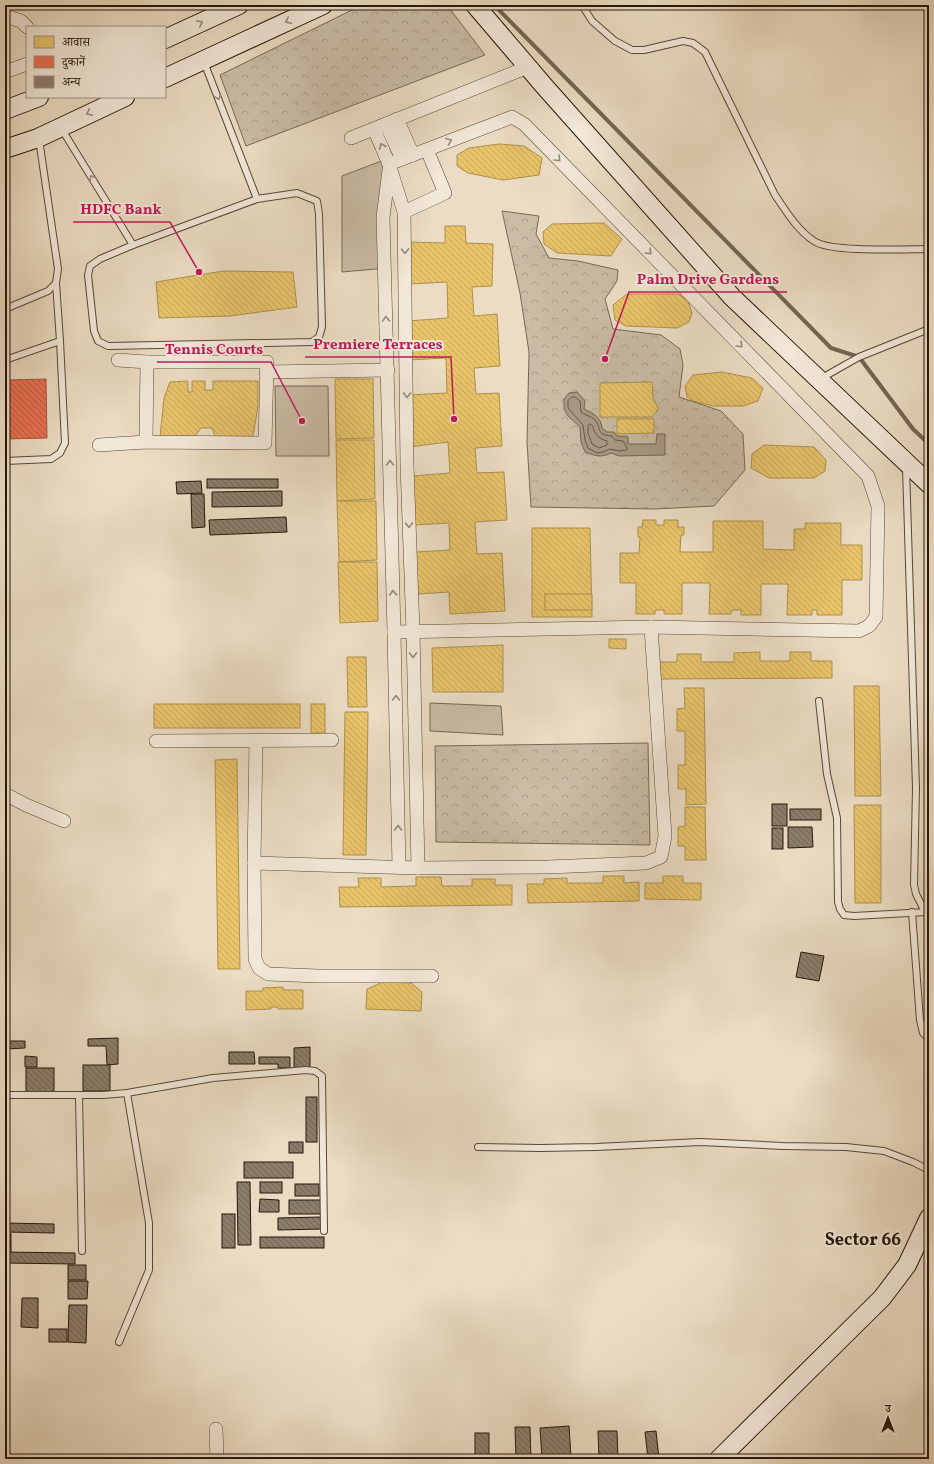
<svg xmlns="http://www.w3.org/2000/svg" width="934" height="1464" viewBox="0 0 934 1464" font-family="Vollkorn,'Noto Serif Devanagari',serif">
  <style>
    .grass { fill: #c9bba4; stroke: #766957 }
    .forest { fill: url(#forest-crowns); stroke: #766957 }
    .water { fill: #a79984; stroke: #736553 }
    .homes { fill: url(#homes-back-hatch); stroke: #ae904d }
    .shops { fill: url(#shops-back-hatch); stroke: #ac553c }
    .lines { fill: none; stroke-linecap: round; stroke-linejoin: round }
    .shore { stroke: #665847; stroke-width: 1 }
    .stream { stroke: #736553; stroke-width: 4 }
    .building { fill: url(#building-back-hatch); stroke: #24170a }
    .lane-casing { stroke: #564838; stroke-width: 8 }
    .street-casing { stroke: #564838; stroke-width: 14 }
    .secondary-casing { stroke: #24170a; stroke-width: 20 }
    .lane { stroke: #f2e8d8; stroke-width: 6 }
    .street { stroke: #f2e8d8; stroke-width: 13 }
    .secondary { stroke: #f2e8d8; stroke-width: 18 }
    .oneway { stroke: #958a7b }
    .labels { text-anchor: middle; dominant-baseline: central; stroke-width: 4; stroke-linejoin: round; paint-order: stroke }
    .district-label { font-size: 18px; font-weight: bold; fill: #24170a; stroke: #f2e8d8 }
    .leader { fill: none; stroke: #c2185b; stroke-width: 1.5 }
    .callout-dot { fill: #c2185b; stroke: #f2e8d8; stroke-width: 1.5 }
    .callout-label { font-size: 15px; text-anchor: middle; font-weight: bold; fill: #c2185b; stroke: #f2e8d8; stroke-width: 4; stroke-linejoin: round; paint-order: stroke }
  </style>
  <defs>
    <pattern id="forest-crowns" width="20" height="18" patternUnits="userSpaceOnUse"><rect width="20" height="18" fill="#c9bba4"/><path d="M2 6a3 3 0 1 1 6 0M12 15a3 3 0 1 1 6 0" fill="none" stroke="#aca08c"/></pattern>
    <pattern id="homes-back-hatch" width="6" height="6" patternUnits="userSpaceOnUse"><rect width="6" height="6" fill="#e9c46a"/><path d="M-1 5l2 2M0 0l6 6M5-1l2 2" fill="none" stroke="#c8a85b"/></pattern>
    <pattern id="shops-back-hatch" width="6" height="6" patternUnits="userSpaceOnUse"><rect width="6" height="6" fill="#e76f51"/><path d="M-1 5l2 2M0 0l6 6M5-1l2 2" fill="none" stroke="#bb5a41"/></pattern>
    <pattern id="building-back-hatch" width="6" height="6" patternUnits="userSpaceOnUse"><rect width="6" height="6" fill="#8b7d6a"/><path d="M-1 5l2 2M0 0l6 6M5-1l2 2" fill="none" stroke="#716555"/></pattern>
  </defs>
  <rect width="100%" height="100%" fill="#ebdcc3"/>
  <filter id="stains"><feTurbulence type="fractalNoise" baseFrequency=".005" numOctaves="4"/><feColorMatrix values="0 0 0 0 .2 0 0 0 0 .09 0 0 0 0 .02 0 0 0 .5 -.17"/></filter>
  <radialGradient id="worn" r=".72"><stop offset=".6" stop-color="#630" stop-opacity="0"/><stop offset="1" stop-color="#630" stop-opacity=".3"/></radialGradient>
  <g class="grass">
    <polygon points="384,160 387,268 342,272 342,176"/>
    <polygon points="275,386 328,386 329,456 276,456"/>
    <polygon points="430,703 501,706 503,735 430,731"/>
  </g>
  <g class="forest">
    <polygon points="362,5 447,5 485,55 246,146 220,75"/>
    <polygon points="502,211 539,216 536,234 549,258 578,261 618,270 617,281 605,299 613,329 661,335 680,349 683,365 679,397 721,411 743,434 745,470 714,506 654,509 531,507 527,442 529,352 520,293"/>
    <polygon points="648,743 650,845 436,842 435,746"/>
  </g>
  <path class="water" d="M 577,392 L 585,401 L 584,409 C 593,413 601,417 602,428 L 607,432 L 614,432 L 617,436 L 628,437 L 628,444 L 656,444 L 657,434 L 665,434 L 665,455 L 619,456 L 611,453 C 599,458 597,456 585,452 L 581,442 L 580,427 L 568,416 L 564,409 L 564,399 L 569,393 Z"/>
  <g class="homes">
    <polygon points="499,144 524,146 542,158 539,175 503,180 468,173 457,166 457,155 469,148"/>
    <polygon points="604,223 622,239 611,256 557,253 544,244 543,232 552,224"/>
    <polygon points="445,226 465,226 466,243 493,244 492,286 472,287 474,316 497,314 500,366 474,368 476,394 499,393 502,446 475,448 477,473 504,472 507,520 475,522 477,554 502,553 505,611 450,614 449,592 418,594 416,552 450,550 449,523 414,525 413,476 450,473 448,442 410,447 407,395 447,393 446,358 408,360 407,321 448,318 447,282 410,284 408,242 445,243"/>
    <polygon points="223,271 293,272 297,307 230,316 159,318 156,282"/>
    <polygon points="627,294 679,294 688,301 692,313 689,322 677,328 626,326 615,320 613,305"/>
    <polygon points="722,372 752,378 763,388 758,401 743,406 713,406 693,401 687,397 685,386 693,375"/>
    <polygon points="335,379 373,379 374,438 336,439"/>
    <polygon points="188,381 188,392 192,392 192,381 205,381 205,390 213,390 213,381 258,381 258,407 253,436 216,439 212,428 201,428 193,439 160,437 164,398 170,382"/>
    <polygon points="652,382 653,398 658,408 657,411 652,417 600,417 600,383"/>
    <polygon points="617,419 654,419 654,433 617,434"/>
    <polygon points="336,440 374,440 375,499 337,501"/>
    <polygon points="764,445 814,447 826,460 825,471 814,478 769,478 751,468 752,454"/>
    <polygon points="337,501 376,501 377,560 339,562"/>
    <polygon points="643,520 656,520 656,525 664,525 664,520 678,520 678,527 684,527 684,535 681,535 680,552 713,552 713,521 763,521 763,549 794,550 794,529 805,529 805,523 841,523 841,545 862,545 862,580 842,580 842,615 817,615 817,610 812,610 812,615 787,615 788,584 761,584 761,615 741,615 741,610 732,610 731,614 709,614 710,583 682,583 682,614 664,614 664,610 655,610 655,614 636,614 636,583 620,583 620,553 639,553 640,537 638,537 638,527 642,527"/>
    <polygon points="532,528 590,528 592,617 532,617"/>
    <polygon points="338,562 377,562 378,621 340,623"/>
    <rect x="545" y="594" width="47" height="16"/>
    <polygon points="609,639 626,639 626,649 609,648"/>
    <polygon points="503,645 503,692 433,692 432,648"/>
    <polygon points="760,652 760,661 790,661 790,652 811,652 811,661 832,661 832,678 658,679 658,662 677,662 677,654 701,654 701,662 734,662 734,653"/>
    <polygon points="347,657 366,657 367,707 348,707"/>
    <polygon points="854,686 879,686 881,796 855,796"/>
    <polygon points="684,688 704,688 706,804 686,805 686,789 678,789 678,765 685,765 685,731 677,731 677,709 685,708"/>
    <rect x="154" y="704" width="146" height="24"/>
    <rect x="311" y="704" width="14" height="29"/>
    <polygon points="345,712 368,712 366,855 343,855"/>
    <polygon points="237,759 240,969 218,969 215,760"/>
    <polygon points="854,805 881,805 881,903 855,903"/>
    <polygon points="685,807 705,807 706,860 685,860 685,846 678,846 678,827 685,826"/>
    <polygon points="603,876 624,876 624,883 639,882 639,901 528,903 527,884 544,884 544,879 567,878 567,883 603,883"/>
    <polygon points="663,876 683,876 683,883 701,883 701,900 645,899 645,883 663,883"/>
    <polygon points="416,877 441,877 442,886 472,886 472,879 495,879 495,885 512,885 512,905 340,907 339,887 359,887 358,878 381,878 381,887 416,886"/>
    <polygon points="383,982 411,983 422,992 421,1011 366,1009 367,989"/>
    <polygon points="283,987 284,990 303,990 303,1009 278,1009 278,1007 271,1007 271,1009 246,1010 246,991 263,991 263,988"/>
  </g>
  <polygon class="shops" points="46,379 47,438 5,439 5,380"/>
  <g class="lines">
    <g class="shore">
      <path d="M 572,397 L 575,397 L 580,401 L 581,412 C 585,415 591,416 595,420 C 602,428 595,435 612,436 L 615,440 L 623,441 L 627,448 L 627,450 L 619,451 L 610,449 L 603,452 L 597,453 L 588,448 L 585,440 L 583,425 L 568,408 L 568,401 Z"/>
      <path d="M 590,424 L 593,426 C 594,434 599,439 607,441 L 607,445 L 599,448 L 592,444 L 588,433 L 588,426 Z"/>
    </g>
    <polyline class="stream" points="498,9 831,348 859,357 913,429 929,444"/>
  </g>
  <g class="building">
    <rect x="207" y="479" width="71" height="9"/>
    <polygon points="201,481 202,493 177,494 176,482"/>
    <polygon points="282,491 282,506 212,507 212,492"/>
    <polygon points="191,494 204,494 205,527 192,528"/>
    <polygon points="286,517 287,532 210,535 209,520"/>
    <rect x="772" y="804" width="15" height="22"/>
    <rect x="790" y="809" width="31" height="11"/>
    <polygon points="788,827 812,827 813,847 788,848"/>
    <rect x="772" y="828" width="11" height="21"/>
    <polygon points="801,952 824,956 819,981 796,977"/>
    <polygon points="118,1038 118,1064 107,1065 106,1046 88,1046 88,1039"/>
    <polygon points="5,1041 25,1041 25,1048 5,1049"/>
    <polygon points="310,1047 310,1068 294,1068 294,1048"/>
    <polygon points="229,1052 254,1052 255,1064 229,1064"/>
    <polygon points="25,1056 37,1057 37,1067 25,1067"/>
    <polygon points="259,1057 290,1057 290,1068 278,1068 278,1064 259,1064"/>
    <rect x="83" y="1065" width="27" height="26"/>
    <rect x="26" y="1068" width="28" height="24"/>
    <rect x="306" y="1097" width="11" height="45"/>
    <rect x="289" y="1142" width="14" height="11"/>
    <rect x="244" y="1162" width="49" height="16"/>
    <polygon points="237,1182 250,1182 251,1245 238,1245"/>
    <rect x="260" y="1182" width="22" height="11"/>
    <rect x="295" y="1184" width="24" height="12"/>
    <polygon points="260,1199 279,1200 279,1212 259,1212"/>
    <rect x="289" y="1200" width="32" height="14"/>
    <rect x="222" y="1214" width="13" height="34"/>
    <polygon points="322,1217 322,1229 278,1230 278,1218"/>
    <polygon points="5,1223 54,1224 54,1233 5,1232"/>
    <rect x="5" y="1234" width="6" height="17"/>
    <rect x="260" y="1237" width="64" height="11"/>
    <polygon points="5,1252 75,1253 75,1264 5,1263"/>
    <rect x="68" y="1265" width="18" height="15"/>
    <polygon points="68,1281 88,1281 87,1299 68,1299"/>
    <polygon points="22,1298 38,1298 38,1328 21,1327"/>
    <polygon points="69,1305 87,1305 86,1343 68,1342"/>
    <rect x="49" y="1329" width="18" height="13"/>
    <polygon points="569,1426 571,1457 542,1458 540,1428"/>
    <polygon points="515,1427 530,1427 531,1459 516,1459"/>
    <polygon points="598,1431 617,1431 618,1459 599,1459"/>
    <polygon points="656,1431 659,1459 648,1459 645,1432"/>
    <rect x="475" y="1433" width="14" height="26"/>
  </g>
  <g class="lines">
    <defs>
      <g id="lane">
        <path d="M 582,5 L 592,21 L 615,41 L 632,50 L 644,50 L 683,41 L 693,43 L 705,52 L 775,195 C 786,211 797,230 814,241 C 831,253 906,249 929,249"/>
        <polyline points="204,62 257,199"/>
        <polyline points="61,128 133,245"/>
        <polygon points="297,193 317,201 319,214 322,327 319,337 312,342 108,346 98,341 94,331 88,275 90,266 100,259 133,245 257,199"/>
        <polyline points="5,309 48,291 56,283 58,269 39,139"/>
        <polyline points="5,360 60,341"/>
        <polyline points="820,379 859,357 929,329"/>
        <polyline points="5,461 51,459 60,453 65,443 60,341 56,283"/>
        <polyline points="906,468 916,788 914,885 916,894 925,912"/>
        <polyline points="819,701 827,774 837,818 838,902 840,909 844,915 854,916 927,912"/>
        <polyline points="912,912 920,1020 923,1033 929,1039"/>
        <polyline points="5,1095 103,1095 127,1093 213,1078 306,1070 315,1071 322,1076 324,1231"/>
        <polyline points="79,1095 82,1251"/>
        <polyline points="478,1147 540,1148 596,1147 700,1142 783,1146 846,1147 884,1151 913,1162 929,1170"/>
        <polyline points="119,1342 149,1270 149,1223 127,1093"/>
      </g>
      <g id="street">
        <polyline points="5,16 21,21 27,27"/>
        <polyline points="5,72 27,64"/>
        <polyline points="397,119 413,155"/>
        <polyline points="386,124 402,159"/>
        <polyline points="374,129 389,164 404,212 407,465 413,631 418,868"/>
        <polyline points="351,138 528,67"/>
        <polyline points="389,164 512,117 524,124 868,476 878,506 876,617 869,626 859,631 651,627 394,632"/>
        <polyline points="389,170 383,217 394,632 399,867"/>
        <polyline points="404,212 445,193 427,150"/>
        <polyline points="118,360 147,362"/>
        <polyline points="266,372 388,370"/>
        <polyline points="99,445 146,442 265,443 267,362 147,362 146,442"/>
        <polyline points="156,741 332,740"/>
        <polyline points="256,741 254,863 255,959 259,968 268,974 318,976 432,976"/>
        <polyline points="5,794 26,805 64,821"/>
        <polyline points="254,863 418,868 548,867 646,863 661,857 665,836 651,627"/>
        <polyline points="216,1429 217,1459"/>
      </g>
      <g id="secondary">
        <polyline points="475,5 545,87 732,297 929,484"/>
        <polyline points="165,39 239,5"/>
        <polyline points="165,78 323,5"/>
        <polyline points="5,110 39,97"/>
        <polyline points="5,149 38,138 125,97"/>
        <polyline points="719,1459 882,1298 907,1265 929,1218"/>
      </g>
    </defs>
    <use href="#lane" class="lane-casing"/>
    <use href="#street" class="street-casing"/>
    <use href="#secondary" class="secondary-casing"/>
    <use href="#lane" class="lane"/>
    <use href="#street" class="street"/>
    <use href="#secondary" class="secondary"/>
  </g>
  <defs><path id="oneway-chevron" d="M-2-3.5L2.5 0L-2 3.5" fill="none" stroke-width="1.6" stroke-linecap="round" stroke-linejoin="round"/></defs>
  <g class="oneway">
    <use href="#oneway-chevron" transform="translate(288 21) rotate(155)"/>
    <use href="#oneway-chevron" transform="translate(200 23) rotate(-25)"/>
    <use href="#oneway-chevron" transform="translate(218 97) rotate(69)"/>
    <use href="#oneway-chevron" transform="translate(89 113) rotate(155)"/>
    <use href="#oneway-chevron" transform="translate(449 141) rotate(-21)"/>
    <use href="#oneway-chevron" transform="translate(382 146) rotate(-113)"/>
    <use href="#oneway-chevron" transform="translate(558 159) rotate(46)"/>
    <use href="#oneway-chevron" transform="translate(92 178) rotate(-121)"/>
    <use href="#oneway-chevron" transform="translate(405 251) rotate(89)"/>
    <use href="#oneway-chevron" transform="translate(649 252) rotate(46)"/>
    <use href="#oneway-chevron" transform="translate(386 319) rotate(-92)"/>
    <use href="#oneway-chevron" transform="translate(740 345) rotate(46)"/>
    <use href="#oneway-chevron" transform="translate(407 395) rotate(90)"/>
    <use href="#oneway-chevron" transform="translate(390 463) rotate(-91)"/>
    <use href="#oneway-chevron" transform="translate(409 525) rotate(88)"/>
    <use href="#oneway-chevron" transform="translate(393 593) rotate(-92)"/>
    <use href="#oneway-chevron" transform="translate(413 655) rotate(89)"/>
    <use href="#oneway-chevron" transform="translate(396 698) rotate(-91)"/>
    <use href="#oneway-chevron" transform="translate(398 828) rotate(-91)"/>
  </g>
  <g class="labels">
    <g class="district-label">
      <text x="863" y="1240">Sector 66</text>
    </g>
  </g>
  <path class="leader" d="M199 272L170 222H73M605 359L629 292H787M454 419L451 357H305M302 421L271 362H157"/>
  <g class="callout-dot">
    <circle cx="199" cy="272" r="4"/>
    <circle cx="605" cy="359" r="4"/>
    <circle cx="454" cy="419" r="4"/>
    <circle cx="302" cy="421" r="4"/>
  </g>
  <g class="callout-label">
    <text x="121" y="214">HDFC Bank</text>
    <text x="708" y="284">Palm Drive Gardens</text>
    <text x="378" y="349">Premiere Terraces</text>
    <text x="214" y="354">Tennis Courts</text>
  </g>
  <rect width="934" height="1464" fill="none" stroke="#ebdcc3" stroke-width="20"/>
  <rect x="6" y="6" width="922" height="1452" fill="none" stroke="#24170a" stroke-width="2"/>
  <rect x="10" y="10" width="914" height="1444" fill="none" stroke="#24170a"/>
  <rect x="26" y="26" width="140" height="72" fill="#f2e8d8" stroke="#a09486"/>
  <rect x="34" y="36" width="20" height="12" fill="#e9c46a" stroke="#a09486"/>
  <text x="62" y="46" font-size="12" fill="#24170a">आवास</text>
  <rect x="34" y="56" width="20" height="12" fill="#e76f51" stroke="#a09486"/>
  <text x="62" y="66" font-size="12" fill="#24170a">दुकानें</text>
  <rect x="34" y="76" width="20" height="12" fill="#8b7d6a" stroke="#a09486"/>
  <text x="62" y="86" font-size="12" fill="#24170a">अन्य</text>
  <g transform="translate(888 1418)" stroke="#f2e8d8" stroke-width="3" paint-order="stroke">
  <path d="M0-3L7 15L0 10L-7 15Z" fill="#24170a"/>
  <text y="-6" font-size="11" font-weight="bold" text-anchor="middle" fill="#24170a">उ</text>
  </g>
  <rect width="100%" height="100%" filter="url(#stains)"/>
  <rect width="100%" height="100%" fill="url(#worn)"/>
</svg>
